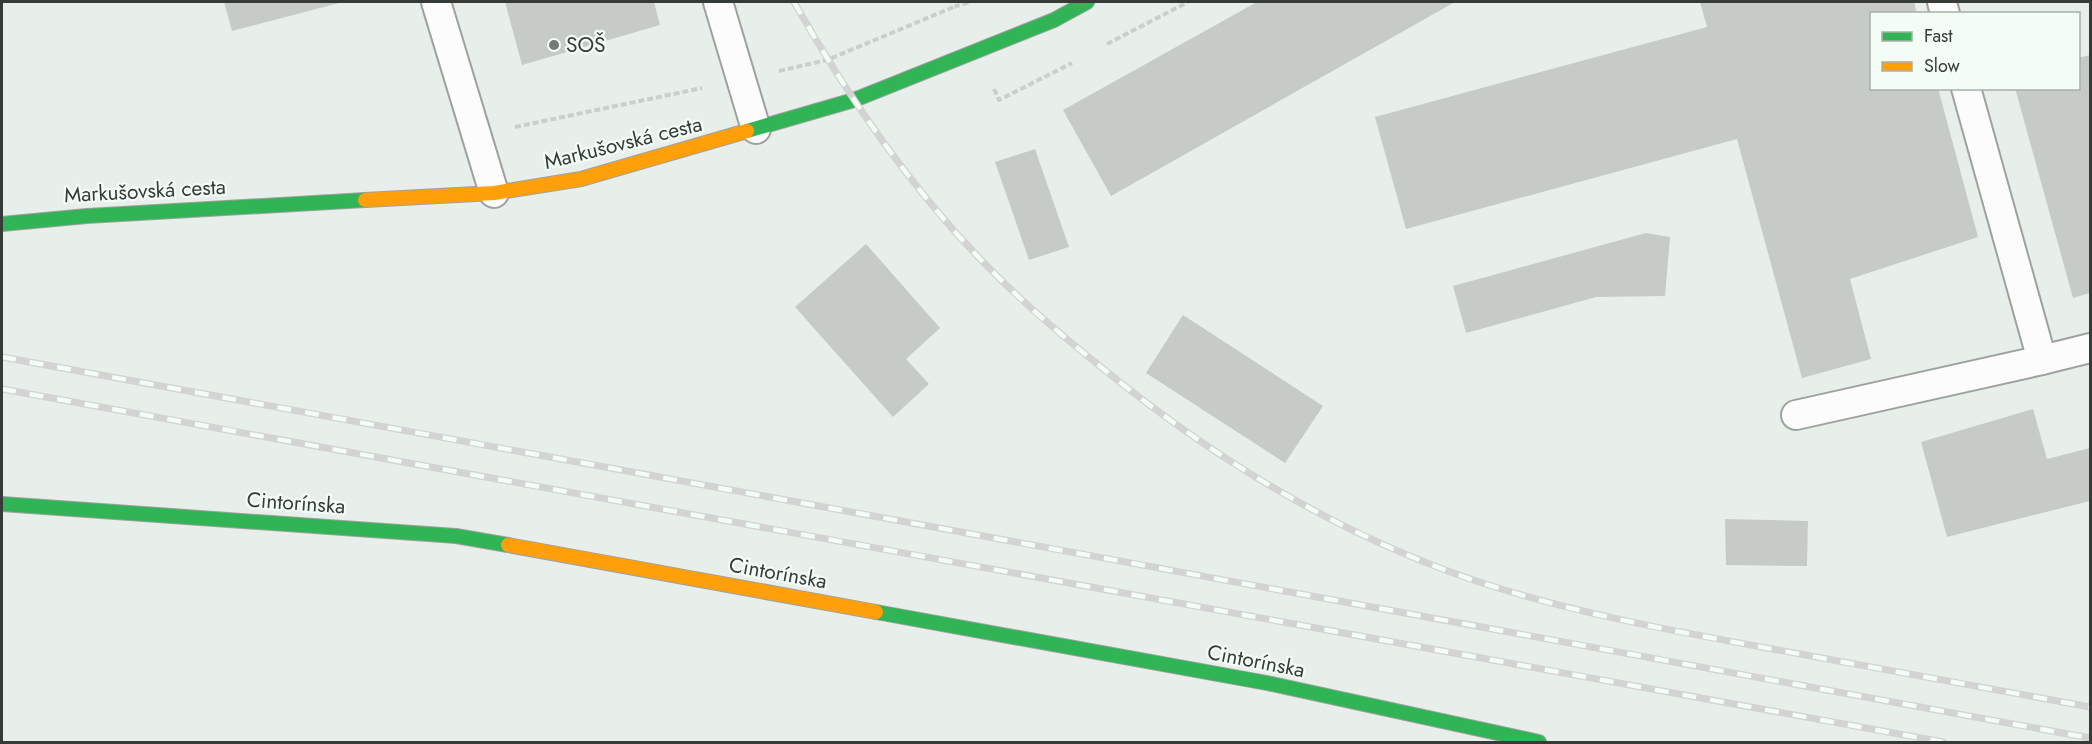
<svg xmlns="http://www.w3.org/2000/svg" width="2092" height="744" viewBox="0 0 2092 744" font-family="Jost,sans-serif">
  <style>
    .building { fill: #c6cbc8 }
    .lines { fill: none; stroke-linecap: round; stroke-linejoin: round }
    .lane-casing { stroke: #9ea29f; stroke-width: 32 }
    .fast-casing { stroke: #9ea29f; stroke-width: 16 }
    .slow-casing { stroke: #9ea29f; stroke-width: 16 }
    .path { stroke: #cccecc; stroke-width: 4; stroke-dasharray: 6 3; stroke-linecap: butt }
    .lane { stroke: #fcfcfc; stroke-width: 28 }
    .fast { stroke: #30b455; stroke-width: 14 }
    .slow { stroke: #ff9f0a; stroke-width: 14 }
    .rail-casing { stroke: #d2d3d2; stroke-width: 7 }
    .rail { stroke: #f3fdf6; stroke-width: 4.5; stroke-dasharray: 14; stroke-linecap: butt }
    .poi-dot { fill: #757a76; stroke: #f3fdf6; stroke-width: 2 }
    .labels { text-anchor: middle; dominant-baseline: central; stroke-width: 4.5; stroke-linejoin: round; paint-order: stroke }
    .poi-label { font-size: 21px; fill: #373b38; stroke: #f3fdf6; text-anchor: start }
    .street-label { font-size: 21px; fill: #373b38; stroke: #f3fdf6 }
  </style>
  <rect width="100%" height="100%" fill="#e8eeea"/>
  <g class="building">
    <polygon points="224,2 343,2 232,31"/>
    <polygon points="505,2 654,2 660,25 522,65"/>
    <polygon points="1257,2 1455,2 1111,196 1063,110"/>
    <polygon points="1700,2 1914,2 1917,14 1872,14 1872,88 1938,88 1978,237 1850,279 1871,359 1802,378 1737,139 1406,229 1375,117 1707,27"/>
    <polygon points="2090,55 2090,293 2073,298 2015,88 2078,88 2078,58"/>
    <polygon points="1035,149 1069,247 1029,260 995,162"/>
    <polygon points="1646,233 1670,237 1665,296 1596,297 1466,333 1453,286"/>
    <polygon points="866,244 940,328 906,359 929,384 893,417 795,307"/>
    <polygon points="1183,315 1323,406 1285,463 1146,373"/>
    <polygon points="2033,409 2047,459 2090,448 2090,501 1947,537 1921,442"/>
    <polygon points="1725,519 1808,521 1807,566 1726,565"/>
  </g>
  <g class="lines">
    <defs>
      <g id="lane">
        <polyline points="436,2 494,193"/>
        <polyline points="718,2 756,129"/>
        <polyline points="1942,2 1945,14"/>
        <polyline points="1966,88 2042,360 2090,348"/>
        <polyline points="1796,415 2042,360"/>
      </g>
      <g id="fast">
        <polyline points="747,131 854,100 1054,20 1087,2"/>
        <polyline points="2,224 87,216 365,200"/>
        <polyline points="2,504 456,536 508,545"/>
        <polyline points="876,612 1267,683 1539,742"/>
      </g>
      <g id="slow">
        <polyline points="365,200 494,193 581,179 747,131"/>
        <polyline points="508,545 876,612"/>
      </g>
    </defs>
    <use href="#lane" class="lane-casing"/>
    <use href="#fast" class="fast-casing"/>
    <use href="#slow" class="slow-casing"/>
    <g class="path">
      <polyline points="957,8 956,6 970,2"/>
      <polyline points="1107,44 1188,2"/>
      <polyline points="779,71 827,60 956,6"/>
      <polyline points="994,89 999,100 1072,63"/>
      <polyline points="515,127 702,88"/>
    </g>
    <use href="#lane" class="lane"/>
    <use href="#fast" class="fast"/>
    <use href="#slow" class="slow"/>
    <defs>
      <g id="rail">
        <path d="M 794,2 C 849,99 916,196 996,275 C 1029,308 1065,338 1101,367 C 1219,463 1352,543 1498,588 C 1589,616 1684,633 1778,650 C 1882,669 1986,688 2090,707"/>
        <polyline points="2,357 2090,738"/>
        <polyline points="2,389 1943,742"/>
      </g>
    </defs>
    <use href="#rail" class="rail-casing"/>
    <use href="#rail" class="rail"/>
  </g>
  <circle class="poi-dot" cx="554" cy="45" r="6"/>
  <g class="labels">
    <g class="poi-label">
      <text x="566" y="45">SOŠ</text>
    </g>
    <g class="street-label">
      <text transform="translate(623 143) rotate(-14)">Markušovská cesta</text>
      <text transform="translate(145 191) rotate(-3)">Markušovská cesta</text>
      <text transform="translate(296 503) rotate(4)">Cintorínska</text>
      <text transform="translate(778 573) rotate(10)">Cintorínska</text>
      <text transform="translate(1256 661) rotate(11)">Cintorínska</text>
    </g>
  </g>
  <rect width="2092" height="744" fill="none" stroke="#373b38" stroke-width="6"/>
  <rect x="1870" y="12" width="210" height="78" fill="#f3fdf6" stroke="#a8afaa" stroke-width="1.5"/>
  <rect x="1882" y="32" width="30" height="9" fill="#30b455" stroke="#a8afaa" stroke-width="1.5"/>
  <text x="1924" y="42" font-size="18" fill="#373b38">Fast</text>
  <rect x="1882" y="62" width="30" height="9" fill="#ff9f0a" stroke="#a8afaa" stroke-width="1.5"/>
  <text x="1924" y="72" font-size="18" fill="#373b38">Slow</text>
</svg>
